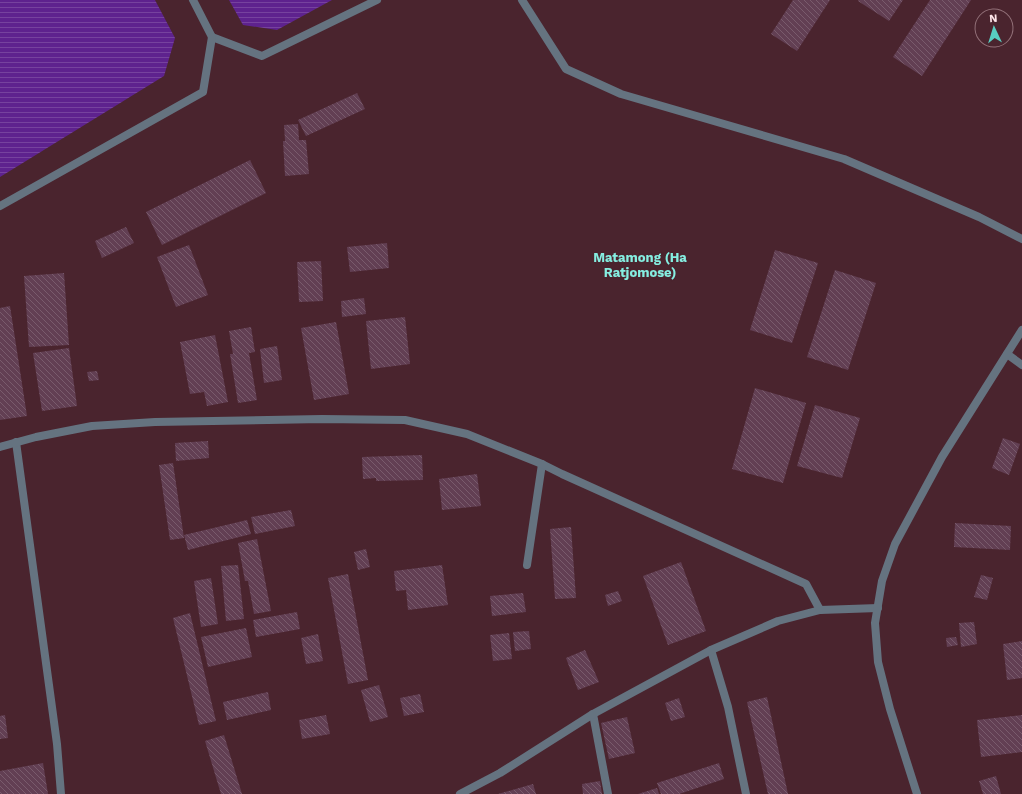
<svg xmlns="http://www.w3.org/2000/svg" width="1022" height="794" viewBox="0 0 1022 794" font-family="'Work Sans',sans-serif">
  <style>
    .water { fill: url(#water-rules) }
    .building { fill: url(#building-back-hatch) }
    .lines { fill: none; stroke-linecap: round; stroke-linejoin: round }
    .lane { stroke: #657380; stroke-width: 8 }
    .street { stroke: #657380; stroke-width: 8 }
    .labels { text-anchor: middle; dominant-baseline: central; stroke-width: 3; stroke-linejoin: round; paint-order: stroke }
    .neighbourhood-label { font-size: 13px; font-weight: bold; fill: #85eee1; stroke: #4a242e }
  </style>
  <defs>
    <pattern id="water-rules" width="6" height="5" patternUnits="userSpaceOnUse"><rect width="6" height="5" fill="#5e228e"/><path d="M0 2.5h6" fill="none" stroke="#76429e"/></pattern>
    <pattern id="building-back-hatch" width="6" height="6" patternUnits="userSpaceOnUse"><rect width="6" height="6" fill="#623f53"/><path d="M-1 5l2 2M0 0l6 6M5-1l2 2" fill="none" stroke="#795b6c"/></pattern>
  </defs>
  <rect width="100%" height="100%" fill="#4a242e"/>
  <g class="water">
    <polygon points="0,0 155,0 175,38 164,76 0,177"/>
    <polygon points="229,0 332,0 277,30 243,25"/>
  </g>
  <g class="building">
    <polygon points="793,0 830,0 797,51 771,34"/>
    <polygon points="859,0 903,0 889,21 858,1"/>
    <polygon points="930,0 971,0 922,76 893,57"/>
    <polygon points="357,93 365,109 306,136 298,120"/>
    <polygon points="298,124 299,140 306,140 309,174 285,176 283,141 285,141 284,125"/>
    <polygon points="250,160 266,193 162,245 146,212"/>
    <polygon points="126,227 134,243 102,258 95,241"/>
    <polygon points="387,243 389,268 350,272 347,247"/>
    <polygon points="189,245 208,295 176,307 157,257"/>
    <polygon points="775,250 818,263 792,343 750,330"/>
    <polygon points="321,261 323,301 299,302 297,262"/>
    <polygon points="835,270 876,283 848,370 807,357"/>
    <polygon points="64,273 69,345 29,347 24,276"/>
    <polygon points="364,298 366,314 342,317 341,301"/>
    <polygon points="10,306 27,416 0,420 0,308"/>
    <polygon points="405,317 410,364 371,369 366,321"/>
    <polygon points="336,322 349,394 314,400 301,328"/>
    <polygon points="251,327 255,352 249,353 257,400 238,403 230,354 233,354 229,331"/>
    <polygon points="215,335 228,402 207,406 204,392 190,394 180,342"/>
    <polygon points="277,346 282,380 264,383 260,349"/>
    <polygon points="69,348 77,406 42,411 33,353"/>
    <polygon points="97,371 99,380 89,381 87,372"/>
    <polygon points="755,388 806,403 783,483 732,469"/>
    <polygon points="815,405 860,418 842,478 797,466"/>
    <polygon points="1003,438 1020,444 1009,475 992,468"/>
    <polygon points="208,441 209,458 176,461 175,443"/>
    <polygon points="422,455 423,480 376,481 376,478 363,479 362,457"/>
    <polygon points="173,463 184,538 170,540 159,465"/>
    <polygon points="477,474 481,506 442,510 439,479"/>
    <polygon points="291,510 295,526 255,534 251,517"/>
    <polygon points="247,520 251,534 188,550 184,535"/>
    <polygon points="955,523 1011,526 1010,550 954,547"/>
    <polygon points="571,527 576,598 555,599 550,529"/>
    <polygon points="257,539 271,611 254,614 248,581 245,581 238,543"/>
    <polygon points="366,549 370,567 358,570 354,552"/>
    <polygon points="681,562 706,631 668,645 643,576"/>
    <polygon points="238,565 244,619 226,621 221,566"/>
    <polygon points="442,565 448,605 408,610 406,590 396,591 394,571"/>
    <polygon points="348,574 368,680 348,684 328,578"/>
    <polygon points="981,575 993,578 987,600 974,597"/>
    <polygon points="211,578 218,624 201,627 194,581"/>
    <polygon points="618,591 622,601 608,606 605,595"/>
    <polygon points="523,593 526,612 492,616 490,596"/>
    <polygon points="297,612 300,629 256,637 253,620"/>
    <polygon points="190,613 216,721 199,725 173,618"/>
    <polygon points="974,622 977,644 961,647 959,623"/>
    <polygon points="246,628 252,657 208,667 201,637"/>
    <polygon points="529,631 531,649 515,651 513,632"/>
    <polygon points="509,633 512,659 493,661 490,635"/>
    <polygon points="318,634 323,661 306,664 301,638"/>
    <polygon points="956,637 958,645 947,647 946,638"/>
    <polygon points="1022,641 1022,678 1007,680 1003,644"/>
    <polygon points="585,650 599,682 578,690 566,658"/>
    <polygon points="379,685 388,717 370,722 361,690"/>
    <polygon points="268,692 271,710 227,720 223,702"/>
    <polygon points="420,694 424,712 404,716 400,698"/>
    <polygon points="767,697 788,794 768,794 747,702"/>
    <polygon points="679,698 685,717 671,721 665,703"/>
    <polygon points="5,715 8,738 0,739 0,716"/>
    <polygon points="326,715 330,734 302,739 299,720"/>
    <polygon points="1022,715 1022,752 981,757 977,720"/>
    <polygon points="627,717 635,753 609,759 601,723"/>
    <polygon points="224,735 242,794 221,794 205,741"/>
    <polygon points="43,763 48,794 0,794 0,771"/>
    <polygon points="719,763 724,779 679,794 661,794 657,783"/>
    <polygon points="996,776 1001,794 983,794 979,781"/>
    <polygon points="600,781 602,794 583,794 582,784"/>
    <polygon points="533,784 536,794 498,794"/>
    <polygon points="657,788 659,794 638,794"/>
  </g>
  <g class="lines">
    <g class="lane">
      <polyline points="522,0 566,69 621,94 844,159 979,217 1022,239"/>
      <polyline points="212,37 262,56 377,0"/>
      <polyline points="0,206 203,92 212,37 193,0"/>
      <polyline points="16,442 57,744 61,794"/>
      <polyline points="527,565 542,464"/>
      <polyline points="711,650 728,707 746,794"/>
      <polyline points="593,714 608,794"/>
      <polyline points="460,794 500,773 593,714 711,650 778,621 820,610"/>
    </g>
    <g class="street">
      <polyline points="1007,354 1022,365"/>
      <polyline points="0,447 36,437 92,426 155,422 322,419 405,420 467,434 542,464 562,474 806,584 820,610 878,608"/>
      <polyline points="917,794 890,709 878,662 875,623 882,581 895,544 942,457 1022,330"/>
    </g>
  </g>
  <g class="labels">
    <g class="neighbourhood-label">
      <text x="640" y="257">Matamong (Ha<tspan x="640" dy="15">Ratjomose)</tspan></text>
    </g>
  </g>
  <g transform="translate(994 28) rotate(356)"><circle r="19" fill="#4a242e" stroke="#927078"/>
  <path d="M0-3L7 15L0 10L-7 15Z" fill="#58cec1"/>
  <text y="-6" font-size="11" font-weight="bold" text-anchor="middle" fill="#fde3e8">N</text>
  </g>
</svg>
